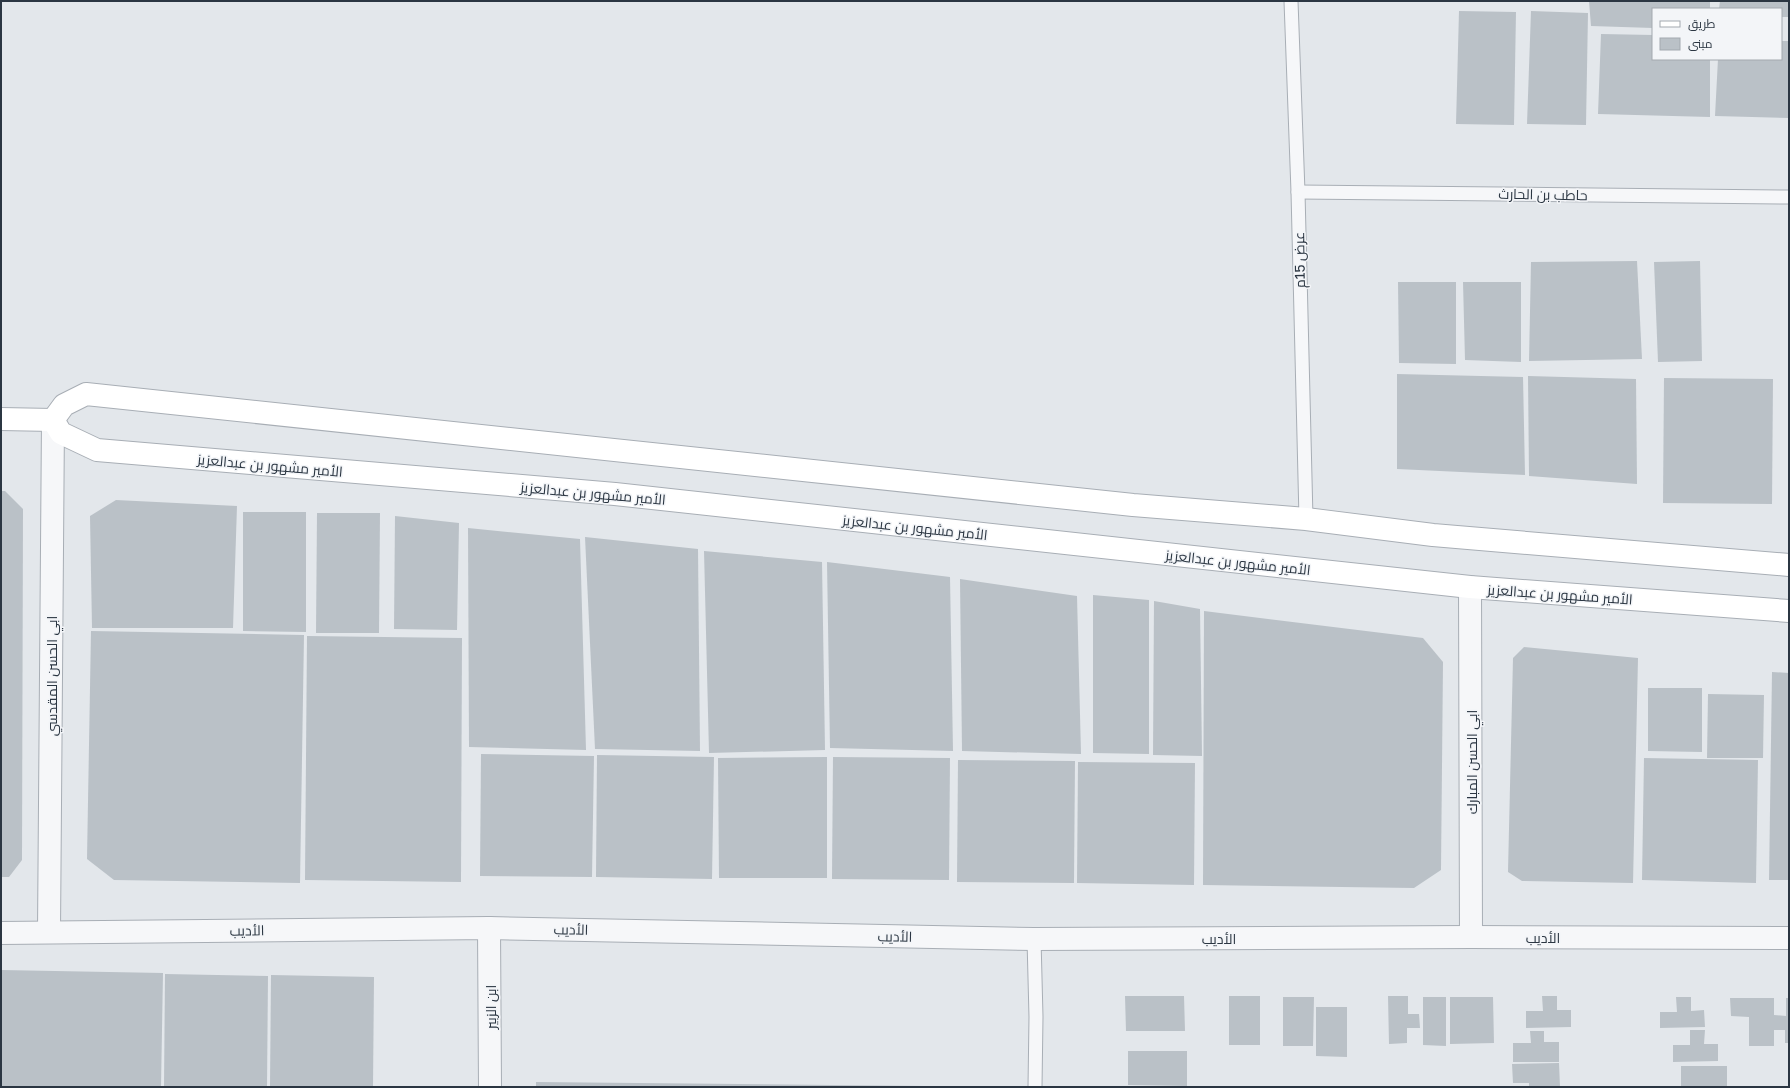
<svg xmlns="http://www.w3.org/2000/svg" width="1790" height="1088" viewBox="0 0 1790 1088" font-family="'Golos Text',Cairo,sans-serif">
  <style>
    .building { fill: #bac1c7 }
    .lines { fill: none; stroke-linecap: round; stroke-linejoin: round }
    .lane-casing { stroke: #a8aeb5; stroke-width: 15 }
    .street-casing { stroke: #a8aeb5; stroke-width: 24 }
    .secondary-casing { stroke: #a8aeb5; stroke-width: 24 }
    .lane { stroke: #f6f7f9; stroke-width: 13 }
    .street { stroke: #f6f7f9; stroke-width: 22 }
    .secondary { stroke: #fff; stroke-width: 22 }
    .labels { text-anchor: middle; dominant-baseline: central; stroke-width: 3; stroke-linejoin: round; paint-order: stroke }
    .street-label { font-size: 14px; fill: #2b3642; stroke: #f3f5f8 }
  </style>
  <rect width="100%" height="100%" fill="#e3e7eb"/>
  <g class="building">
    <polygon points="1589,1 1710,1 1710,9 1653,9 1653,28 1591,26"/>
    <polygon points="1720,1 1789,1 1789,17 1781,17 1781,9 1719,9"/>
    <polygon points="1459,11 1516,12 1514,125 1456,124"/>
    <polygon points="1531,11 1588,13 1586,125 1527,124"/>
    <polygon points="1601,34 1653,35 1653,59 1710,59 1710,117 1598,114"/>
    <polygon points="1781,41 1789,41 1789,118 1715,116 1718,59 1781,59"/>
    <polygon points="1637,261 1642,359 1529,361 1531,262"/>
    <polygon points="1700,261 1702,361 1658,362 1654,262"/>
    <polygon points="1398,282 1456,282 1456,364 1399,363"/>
    <polygon points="1463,282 1521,282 1521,362 1465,360"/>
    <polygon points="1397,374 1523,377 1525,475 1397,469"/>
    <polygon points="1528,376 1636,379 1637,484 1529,476"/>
    <polygon points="1664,378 1773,379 1772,504 1663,503"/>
    <polygon points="1,491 5,491 23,509 22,860 9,877 1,877"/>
    <polygon points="116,500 237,506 233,628 92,628 90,516"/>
    <polygon points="243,512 306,512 306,632 243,631"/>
    <polygon points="317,513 380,513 379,633 316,633"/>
    <polygon points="395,516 459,523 457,630 394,629"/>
    <polygon points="468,528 580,539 586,750 469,747"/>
    <polygon points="585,537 698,549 700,751 595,749"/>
    <polygon points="704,551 822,562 825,750 709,753"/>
    <polygon points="827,562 950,577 953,751 830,748"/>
    <polygon points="960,579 1077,596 1081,754 962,751"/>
    <polygon points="1093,595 1149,600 1149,754 1093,753"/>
    <polygon points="1154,601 1200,609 1202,756 1153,755"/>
    <polygon points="1204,611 1423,638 1443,662 1441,870 1414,888 1203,885"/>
    <polygon points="91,631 304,635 300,883 114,880 87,859"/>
    <polygon points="307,636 462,638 461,882 305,880"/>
    <polygon points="1524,647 1638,658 1633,883 1522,881 1508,872 1513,658"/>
    <polygon points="1772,672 1789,673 1789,880 1769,880"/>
    <polygon points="1648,688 1702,688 1702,752 1648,751"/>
    <polygon points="1708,694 1764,695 1763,758 1707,758"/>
    <polygon points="481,754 594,756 592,877 480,876"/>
    <polygon points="597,755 714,757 712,879 596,877"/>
    <polygon points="827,757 827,878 719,878 718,758"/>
    <polygon points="833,757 950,758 949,880 832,879"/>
    <polygon points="1644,758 1758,760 1756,883 1642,880"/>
    <polygon points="958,760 1075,761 1074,883 957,882"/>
    <polygon points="1078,762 1195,763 1194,885 1077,883"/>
    <polygon points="1,970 163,973 161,1087 1,1087"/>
    <polygon points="165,974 268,976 267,1087 164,1087"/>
    <polygon points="271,975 374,977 373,1087 270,1087"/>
    <polygon points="1125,996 1184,996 1185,1031 1126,1031"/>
    <rect x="1229" y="996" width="31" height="49"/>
    <polygon points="1388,996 1408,996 1408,1014 1419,1014 1420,1028 1407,1028 1407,1043 1389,1044"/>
    <polygon points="1542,996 1557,996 1557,1010 1571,1010 1571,1027 1526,1028 1526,1011 1543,1011"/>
    <polygon points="1283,997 1314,997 1313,1046 1283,1046"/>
    <polygon points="1423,997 1446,997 1446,1046 1423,1045"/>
    <polygon points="1450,997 1493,997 1494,1043 1450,1044"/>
    <polygon points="1676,997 1691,997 1691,1011 1704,1010 1705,1027 1660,1028 1660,1012 1677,1012"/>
    <polygon points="1730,998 1774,998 1774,1015 1786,1016 1786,998 1789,998 1789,1043 1785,1043 1785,1030 1774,1030 1774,1046 1749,1046 1749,1017 1731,1016"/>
    <polygon points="1316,1007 1347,1007 1347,1057 1316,1056"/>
    <polygon points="1690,1030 1705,1030 1704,1044 1718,1044 1718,1061 1673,1062 1673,1045 1690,1045"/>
    <polygon points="1530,1031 1544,1031 1544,1042 1559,1042 1559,1062 1513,1062 1513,1043 1531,1043"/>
    <polygon points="1128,1051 1187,1051 1187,1086 1128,1085"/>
    <polygon points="1559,1063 1560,1087 1529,1087 1529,1083 1513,1083 1512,1064"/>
    <rect x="1681" y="1066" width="46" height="21"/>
    <polygon points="536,1082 924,1086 924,1087 536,1087"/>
  </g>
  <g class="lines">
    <defs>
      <g id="lane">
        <polyline points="1291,1 1298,192 1306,519"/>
        <polyline points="1298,192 1789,197"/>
        <polyline points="1034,939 1036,1017 1035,1087"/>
      </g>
      <g id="street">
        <polyline points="1470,587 1471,937"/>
        <polyline points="489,928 490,1087"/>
        <polyline points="49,932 53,420"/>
        <polyline points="1,933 489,928 1034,939 1471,937 1789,938"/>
      </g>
      <g id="secondary">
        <polyline points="1,419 53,420"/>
        <polyline points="53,420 61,433 97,450 615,494 1470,587 1789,611"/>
        <polyline points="53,420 64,405 86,394 1133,505 1306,519 1433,535 1789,565"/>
      </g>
    </defs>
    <use href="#lane" class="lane-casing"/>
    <use href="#street" class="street-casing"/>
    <use href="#secondary" class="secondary-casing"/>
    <use href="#lane" class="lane"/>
    <use href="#street" class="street"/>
    <use href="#secondary" class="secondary"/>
  </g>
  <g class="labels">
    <g class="street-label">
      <text transform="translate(1543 194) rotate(1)">حاطب بن الحارث</text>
      <text transform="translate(1299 260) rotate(-91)">عرض 15م</text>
      <text transform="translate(270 465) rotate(5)">الأمير مشهور بن عبدالعزيز</text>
      <text transform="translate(593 493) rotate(5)">الأمير مشهور بن عبدالعزيز</text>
      <text transform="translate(915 527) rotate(6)">الأمير مشهور بن عبدالعزيز</text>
      <text transform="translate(1238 562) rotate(6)">الأمير مشهور بن عبدالعزيز</text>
      <text transform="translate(1560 594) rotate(4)">الأمير مشهور بن عبدالعزيز</text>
      <text transform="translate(51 676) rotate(-90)">ابي الحسن المقدسي</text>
      <text transform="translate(1471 762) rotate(-90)">ابي الحسن المبارك</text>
      <text transform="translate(571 929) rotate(1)">الأديب</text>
      <text transform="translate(247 930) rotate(-1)">الأديب</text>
      <text transform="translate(895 936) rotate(1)">الأديب</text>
      <text x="1543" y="937">الأديب</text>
      <text x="1219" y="938">الأديب</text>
      <text transform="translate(490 1007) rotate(-90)">ابن الزبير</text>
    </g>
  </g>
  <rect width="1790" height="1088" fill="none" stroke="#2b3642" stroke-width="4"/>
  <rect x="1652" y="8" width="130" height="52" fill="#f3f5f8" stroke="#a3a9af"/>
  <rect x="1660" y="21" width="20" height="6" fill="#ffffff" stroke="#a3a9af"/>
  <text x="1688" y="28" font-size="12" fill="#2b3642">طريق</text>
  <rect x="1660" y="38" width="20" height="12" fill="#bac1c7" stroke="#a3a9af"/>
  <text x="1688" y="48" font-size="12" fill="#2b3642">مبنى</text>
</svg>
